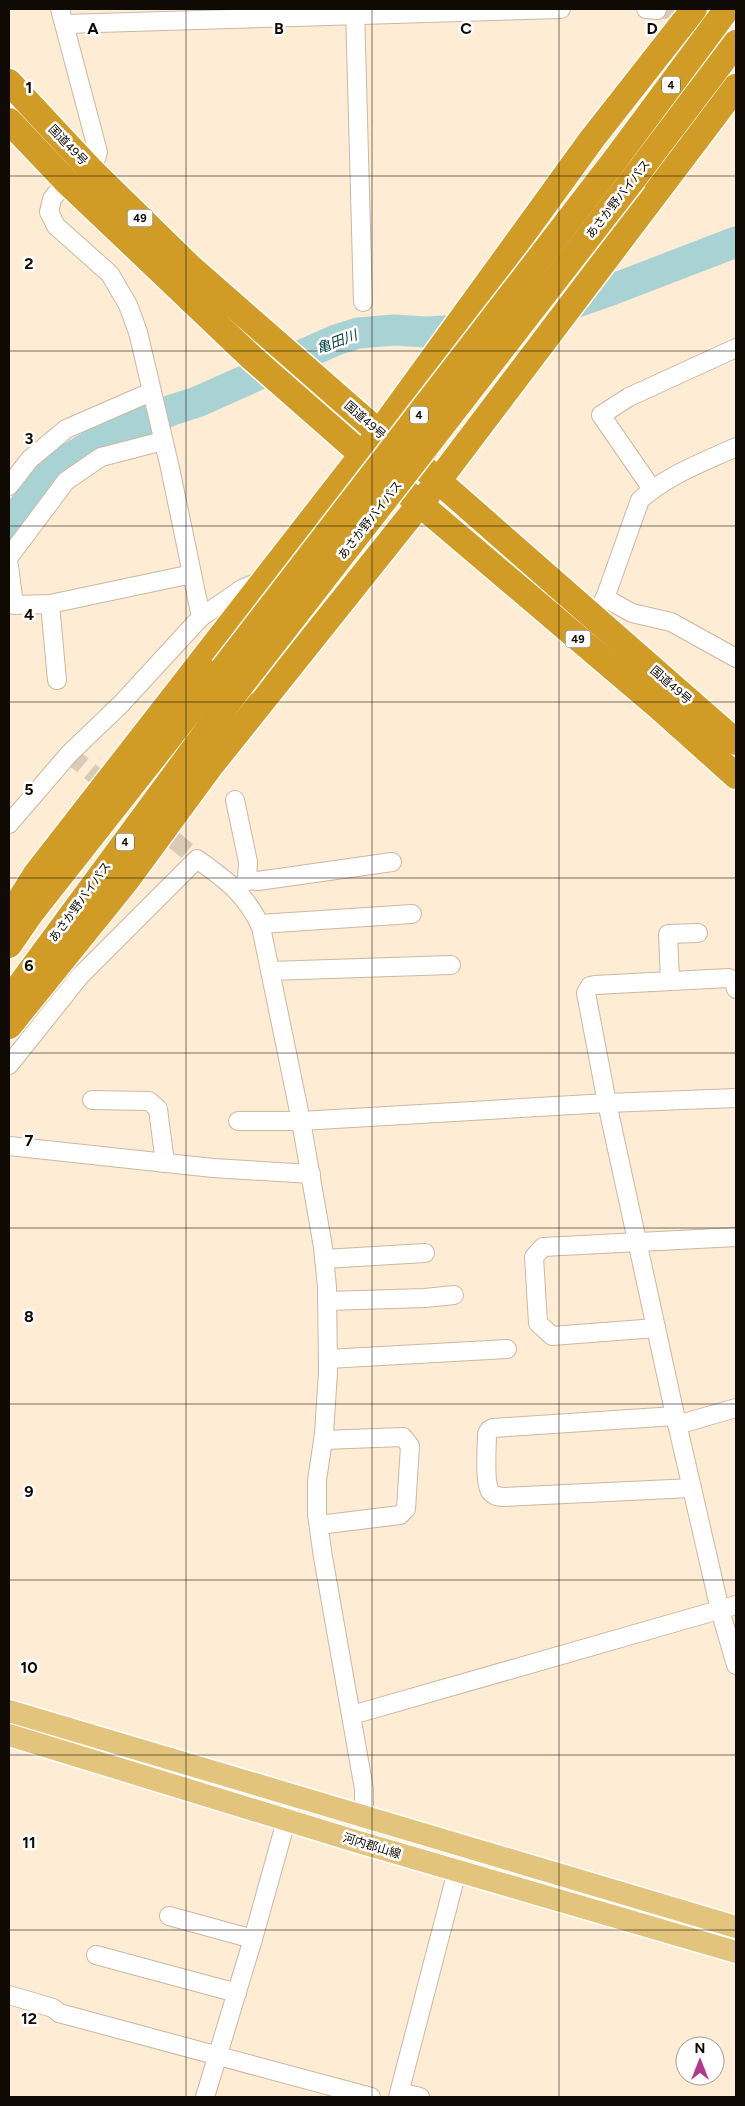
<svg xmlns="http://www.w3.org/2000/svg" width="745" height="2106" viewBox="0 0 745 2106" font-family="Figtree,'Noto Sans JP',sans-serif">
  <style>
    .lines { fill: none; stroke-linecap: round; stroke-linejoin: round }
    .river { stroke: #a9d2d4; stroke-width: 31 }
    .minor-tunnel { stroke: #dacab6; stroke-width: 18; stroke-dasharray: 18 9; stroke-linecap: butt }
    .minor-casing { stroke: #cab8a2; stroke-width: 20 }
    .major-casing { stroke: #fff; stroke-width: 25 }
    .highway-casing { stroke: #fff; stroke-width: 29 }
    .minor { stroke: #fff; stroke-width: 18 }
    .major { stroke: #e3c47c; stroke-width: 22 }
    .highway { stroke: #d09c25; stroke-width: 26 }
    .highway-bridge-casing { stroke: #fff; stroke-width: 29; stroke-linecap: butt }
    .highway-bridge { stroke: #d09c25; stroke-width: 26 }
    .grid { fill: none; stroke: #100a04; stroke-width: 1; stroke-opacity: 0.55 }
    .labels { text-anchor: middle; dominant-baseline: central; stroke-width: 5; stroke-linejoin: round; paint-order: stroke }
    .shield { fill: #fff; stroke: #58544f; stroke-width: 1 }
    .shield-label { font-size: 11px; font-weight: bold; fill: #100a04 }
    .street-label { font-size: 12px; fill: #100a04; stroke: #fff }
    .water-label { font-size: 14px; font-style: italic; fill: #004245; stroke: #fff }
    .grid-label { font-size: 16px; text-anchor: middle; font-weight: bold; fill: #100a04; stroke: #fff; stroke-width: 5; stroke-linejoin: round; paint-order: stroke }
  </style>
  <rect width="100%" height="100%" fill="#feecd5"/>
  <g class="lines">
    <polyline class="river" points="9,527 52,469 107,436 172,410 197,402 336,340 358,333 394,330 426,332 463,330 548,312 611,290 736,242"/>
    <g class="minor-tunnel">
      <polyline points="657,10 687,9"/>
      <polyline points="69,754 197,859"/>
    </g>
    <defs>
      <g id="minor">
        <polyline points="60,9 98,152 92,171"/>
        <polyline points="355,9 363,302"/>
        <polyline points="646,9 657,10"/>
        <polyline points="65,24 561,9"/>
        <polyline points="9,486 30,459 66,429 151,392"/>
        <polyline points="652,489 601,415 629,397 736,348"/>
        <polyline points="9,557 66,481 101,457 163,441"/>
        <polyline points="9,566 14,605 50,604 192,574"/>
        <polyline points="605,598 632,613 671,622 736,658"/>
        <polyline points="50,604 57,680"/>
        <polyline points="201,617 242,589 260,581"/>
        <path d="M 593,618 L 605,598 L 640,500 C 667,475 704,462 736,447"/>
        <polyline points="235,800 248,862 247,880 239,888"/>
        <polyline points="9,824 69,754 121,704 201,617 170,468 138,332 128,305 110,274 56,226 49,212 52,199 66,181"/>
        <polyline points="247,880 258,881 392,862"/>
        <polyline points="260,924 412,914"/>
        <polyline points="270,971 451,965"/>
        <polyline points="670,981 668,934 698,933"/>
        <polyline points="736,989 734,982 729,978 595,985 590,986 586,993 607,1103 673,1406 720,1610 736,1665"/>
        <path d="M 9,1065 L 80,976 L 197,859 C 225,879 246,894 261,927 L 301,1121 L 323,1247 L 327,1287 L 328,1372 L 324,1434 L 317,1480 L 317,1515 L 323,1557 L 364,1789 L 364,1809 L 355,1841"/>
        <polyline points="92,1100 149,1101 158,1109 165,1163"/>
        <polyline points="238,1121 301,1121 607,1103 736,1098"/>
        <polyline points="9,1146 213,1168 311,1174"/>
        <polyline points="324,1259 425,1253"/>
        <polyline points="327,1301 425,1298 454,1295"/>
        <polyline points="656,1328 552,1336 538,1323 534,1257 543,1247 736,1237"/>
        <polyline points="328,1359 507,1349"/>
        <path d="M 675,1416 L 493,1428 L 489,1430 L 487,1434 C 487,1447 484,1481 490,1491 C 493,1496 500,1497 505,1497 L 692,1488"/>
        <polyline points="677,1425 736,1408"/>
        <polyline points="319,1525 400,1515 406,1509 410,1446 403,1437 323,1440"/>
        <polyline points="352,1715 736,1605"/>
        <polyline points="169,1916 253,1939"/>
        <polyline points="96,1955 237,1993"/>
        <polyline points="9,1995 53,2008 59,2013 371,2097"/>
        <polyline points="400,2092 420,2097"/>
        <polyline points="205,2097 253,1939 293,1796"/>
        <polyline points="398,2097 457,1871"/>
      </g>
      <g id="major">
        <polyline points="9,1711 736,1927"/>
        <polyline points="9,1735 355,1841 736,1952"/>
      </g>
      <g id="highway">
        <polyline points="9,82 92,171 189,266 391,443"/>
        <polyline points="9,121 66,181 252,358 375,466"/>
        <polyline points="615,160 727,9"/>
        <polyline points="634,178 736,43"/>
        <polyline points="426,470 736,742"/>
        <polyline points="407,493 659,707 736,776"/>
        <polyline points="9,917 36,874 379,433 592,139 694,9"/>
        <polyline points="9,945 31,913 223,669"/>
        <polyline points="15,992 241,685"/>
        <polyline points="9,1026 126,881 209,768 439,480 736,87"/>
      </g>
    </defs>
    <use href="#minor" class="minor-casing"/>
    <use href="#major" class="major-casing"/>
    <use href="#highway" class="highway-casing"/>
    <use href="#minor" class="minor"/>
    <use href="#major" class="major"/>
    <use href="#highway" class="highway"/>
    <defs>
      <g id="highway-bridge">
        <polyline points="223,669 615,160"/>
        <polyline points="241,685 634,178"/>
      </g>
    </defs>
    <use href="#highway-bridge" class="highway-bridge-casing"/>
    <use href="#highway-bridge" class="highway-bridge"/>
  </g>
  <path class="grid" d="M 186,9 L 186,2097M 372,9 L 372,2097M 559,9 L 559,2097M 9,176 L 736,176M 9,351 L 736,351M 9,526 L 736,526M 9,702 L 736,702M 9,878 L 736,878M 9,1053 L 736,1053M 9,1228 L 736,1228M 9,1404 L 736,1404M 9,1580 L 736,1580M 9,1755 L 736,1755M 9,1930 L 736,1930"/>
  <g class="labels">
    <g class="shield">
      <rect x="662" y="76.5" width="18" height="17" rx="4"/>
      <rect x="127.5" y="209.5" width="25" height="17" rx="4"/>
      <rect x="410" y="406.5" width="18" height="17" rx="4"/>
      <rect x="565.5" y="630.5" width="25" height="17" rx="4"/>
      <rect x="116" y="833.5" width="18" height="17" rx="4"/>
    </g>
    <g class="shield-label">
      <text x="671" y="85">4</text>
      <text x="140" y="218">49</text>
      <text x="419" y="415">4</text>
      <text x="578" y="639">49</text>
      <text x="125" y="842">4</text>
    </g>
    <g class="street-label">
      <text transform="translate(68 145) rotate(46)">国道49号</text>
      <text transform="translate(618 199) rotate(-52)">あさか野バイパス</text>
      <text transform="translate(365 420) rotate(41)">国道49号</text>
      <text transform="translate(370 520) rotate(-52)">あさか野バイパス</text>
      <text transform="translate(671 685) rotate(41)">国道49号</text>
      <text transform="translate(80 902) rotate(-54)">あさか野バイパス</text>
      <text transform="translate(372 1846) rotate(17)">河内郡山線</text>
    </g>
    <g class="water-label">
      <text transform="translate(337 342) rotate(-20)">亀田川</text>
    </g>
  </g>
  <g class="grid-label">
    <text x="93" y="34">A</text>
    <text x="279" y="34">B</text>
    <text x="466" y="34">C</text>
    <text x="652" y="34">D</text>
    <text x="29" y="93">1</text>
    <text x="29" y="269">2</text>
    <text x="29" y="444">3</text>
    <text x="29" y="620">4</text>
    <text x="29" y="795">5</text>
    <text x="29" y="971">6</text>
    <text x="29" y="1146">7</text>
    <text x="29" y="1322">8</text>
    <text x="29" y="1497">9</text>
    <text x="29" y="1673">10</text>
    <text x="29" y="1848">11</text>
    <text x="29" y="2024">12</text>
  </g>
  <rect width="745" height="2106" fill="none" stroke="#100a04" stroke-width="20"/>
  <g transform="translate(700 2061)"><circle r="24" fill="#ffffff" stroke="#9f9d9b"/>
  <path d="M0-4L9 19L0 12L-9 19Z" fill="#b1388c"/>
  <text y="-8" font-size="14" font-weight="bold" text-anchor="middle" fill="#100a04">N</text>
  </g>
</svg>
